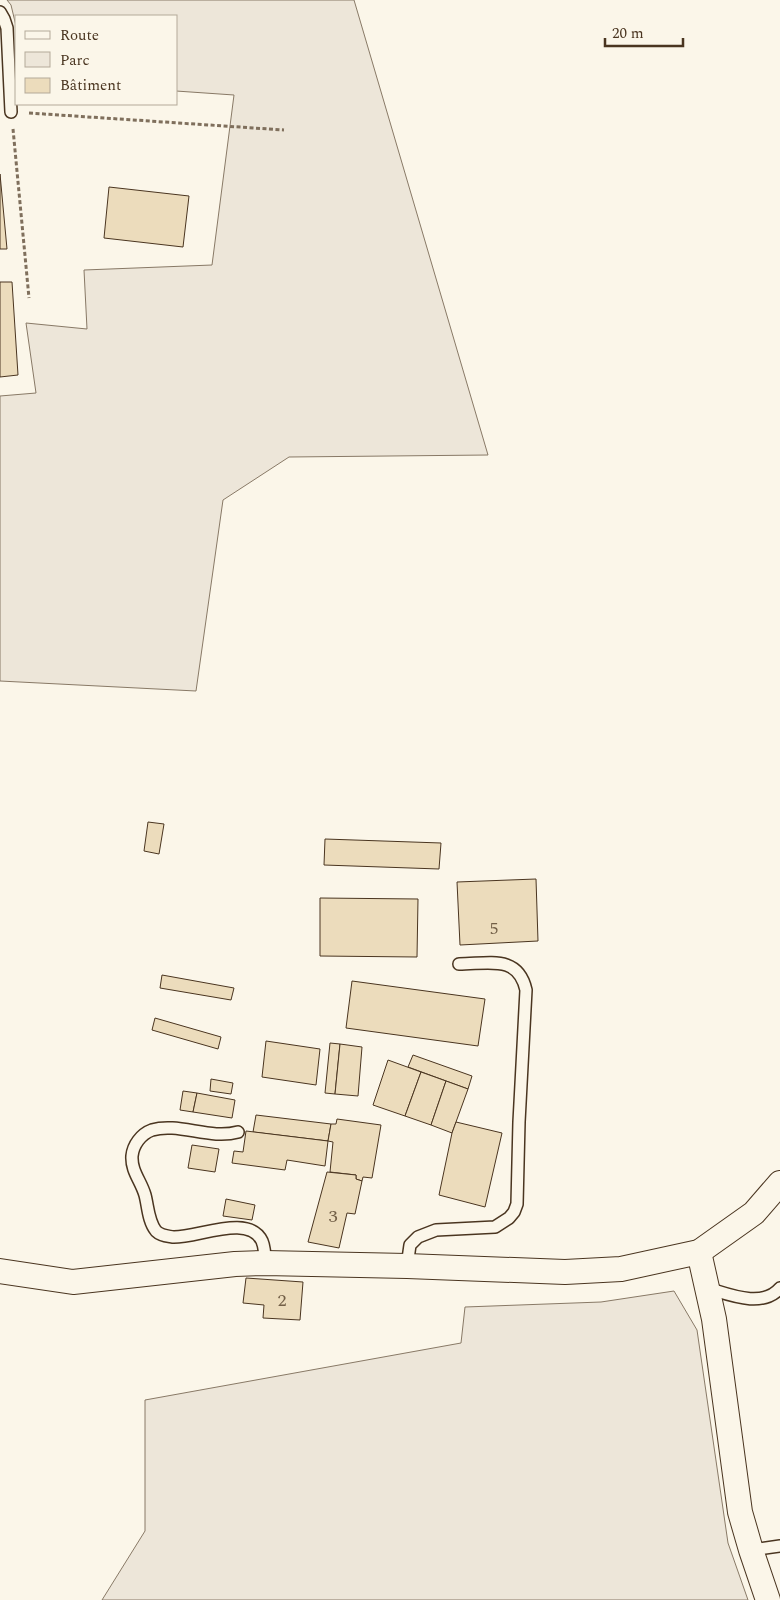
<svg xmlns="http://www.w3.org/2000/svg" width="780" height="1600" viewBox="0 0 780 1600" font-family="Spectral,serif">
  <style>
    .green { fill: #ede6d9; stroke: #887966 }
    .building { fill: #ecdcbc; stroke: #4a3520 }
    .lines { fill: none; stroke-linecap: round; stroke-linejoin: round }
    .lane-casing { stroke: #4a3520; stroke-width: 14 }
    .street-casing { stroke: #4a3520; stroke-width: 26 }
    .path { stroke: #7f6f5c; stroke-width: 3; stroke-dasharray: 4 2.5; stroke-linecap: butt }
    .lane { stroke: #fbf6e9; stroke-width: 11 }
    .street { stroke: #fbf6e9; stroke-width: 24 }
    .labels { text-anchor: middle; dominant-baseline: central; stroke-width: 4; stroke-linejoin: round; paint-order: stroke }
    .number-label { font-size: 18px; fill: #725f47 }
  </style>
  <rect width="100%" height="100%" fill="#fbf6e9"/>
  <g class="green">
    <polygon points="7,0 354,0 488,455 289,457 223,500 196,691 0,681 0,396 36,393 26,323 87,329 84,270 212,265 234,95 176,91 176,16 16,16 16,26 11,5"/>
    <polygon points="674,1291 697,1330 728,1543 748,1600 102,1600 145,1531 145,1400 461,1343 465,1307 601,1302"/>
  </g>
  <g class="building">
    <polygon points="0,174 7,249 0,249"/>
    <polygon points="109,187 189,196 183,247 104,238"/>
    <polygon points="0,282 12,282 18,375 0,377"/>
    <polygon points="148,822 164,824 159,854 144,851"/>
    <polygon points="325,839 441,843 439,869 324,865"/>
    <polygon points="536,879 538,941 460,945 457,882"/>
    <polygon points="320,898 418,899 417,957 320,956"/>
    <polygon points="162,975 234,988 231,1000 160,988"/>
    <polygon points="352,981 485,999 478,1046 346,1028"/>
    <polygon points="155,1018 221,1037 218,1049 152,1030"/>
    <polygon points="266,1041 320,1049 316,1085 262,1077"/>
    <polygon points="330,1043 340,1044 335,1094 325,1093"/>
    <polygon points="340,1044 362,1047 358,1096 335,1094"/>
    <polygon points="413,1055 472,1076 468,1089 408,1067"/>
    <polygon points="388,1060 421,1072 405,1116 373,1105"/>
    <polygon points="421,1072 446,1081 431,1125 405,1116"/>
    <polygon points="211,1079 233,1083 231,1094 210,1091"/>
    <polygon points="446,1081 468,1089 452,1133 431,1125"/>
    <polygon points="183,1091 197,1093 193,1112 180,1110"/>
    <polygon points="197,1093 235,1100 232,1118 193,1112"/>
    <polygon points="256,1115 331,1124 328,1141 253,1132"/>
    <polygon points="337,1119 381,1125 372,1178 363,1177 362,1181 356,1179 356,1175 330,1172 333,1142 328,1141 331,1124 336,1124"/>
    <polygon points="456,1122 502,1133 485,1207 439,1195 452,1133"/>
    <polygon points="246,1131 328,1141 325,1166 287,1160 285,1170 232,1163 234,1151 243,1152"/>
    <polygon points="192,1145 219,1149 215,1172 188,1168"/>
    <polygon points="327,1172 356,1175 356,1179 362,1181 355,1214 347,1213 339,1248 308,1242"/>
    <polygon points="226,1199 255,1205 252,1220 223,1216"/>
    <polygon points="246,1278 303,1282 300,1320 263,1318 264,1305 243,1303"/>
  </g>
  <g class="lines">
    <defs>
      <g id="lane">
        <polyline points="0,12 4,19 7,28 11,112"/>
        <path d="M 238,1132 C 210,1140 178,1122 152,1130 C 141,1134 133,1145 132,1156 C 131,1171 141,1181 145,1195 C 148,1206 148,1221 156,1231 C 161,1236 167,1236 173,1237 C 197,1238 249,1213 262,1241 C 265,1248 265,1256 265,1263"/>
        <path d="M 407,1266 L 410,1245 L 418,1237 L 436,1230 L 495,1227 L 509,1218 L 514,1212 L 517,1204 L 519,1122 L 526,990 C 518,954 488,964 459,964"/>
        <path d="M 707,1288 C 728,1294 762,1309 780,1288"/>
        <polyline points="751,1550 780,1546"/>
      </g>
      <g id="street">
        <polyline points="699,1252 714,1319 740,1512 751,1550 768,1600"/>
        <polyline points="0,1271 73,1282 235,1264 265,1263 407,1266 565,1272 621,1269 699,1252 754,1213 780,1183"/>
      </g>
    </defs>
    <use href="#lane" class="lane-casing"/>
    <use href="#street" class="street-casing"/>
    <g class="path">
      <polyline points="29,113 284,130"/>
      <polyline points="13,129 29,298"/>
    </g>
    <use href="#lane" class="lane"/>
    <use href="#street" class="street"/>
  </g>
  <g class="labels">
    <g class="number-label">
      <text x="494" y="928">5</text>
      <text x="333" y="1216">3</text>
      <text x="282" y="1300">2</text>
    </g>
  </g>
  <rect x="15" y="15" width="162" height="90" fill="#fbf6e9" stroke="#b4a999"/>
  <rect x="25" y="31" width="25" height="8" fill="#fbf6e9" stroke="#b4a999"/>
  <text x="60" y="40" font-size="15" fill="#4a3520">Route</text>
  <rect x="25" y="52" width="25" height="15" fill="#ede6d9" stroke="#b4a999"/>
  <text x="60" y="65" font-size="15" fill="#4a3520">Parc</text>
  <rect x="25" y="78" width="25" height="15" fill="#ecdcbc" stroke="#b4a999"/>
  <text x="60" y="90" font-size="15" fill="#4a3520">Bâtiment</text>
  <path d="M605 38v8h78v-8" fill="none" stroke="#4a3520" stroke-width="2.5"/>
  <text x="612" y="38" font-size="15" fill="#4a3520" stroke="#fbf6e9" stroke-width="4" paint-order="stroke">20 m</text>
</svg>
